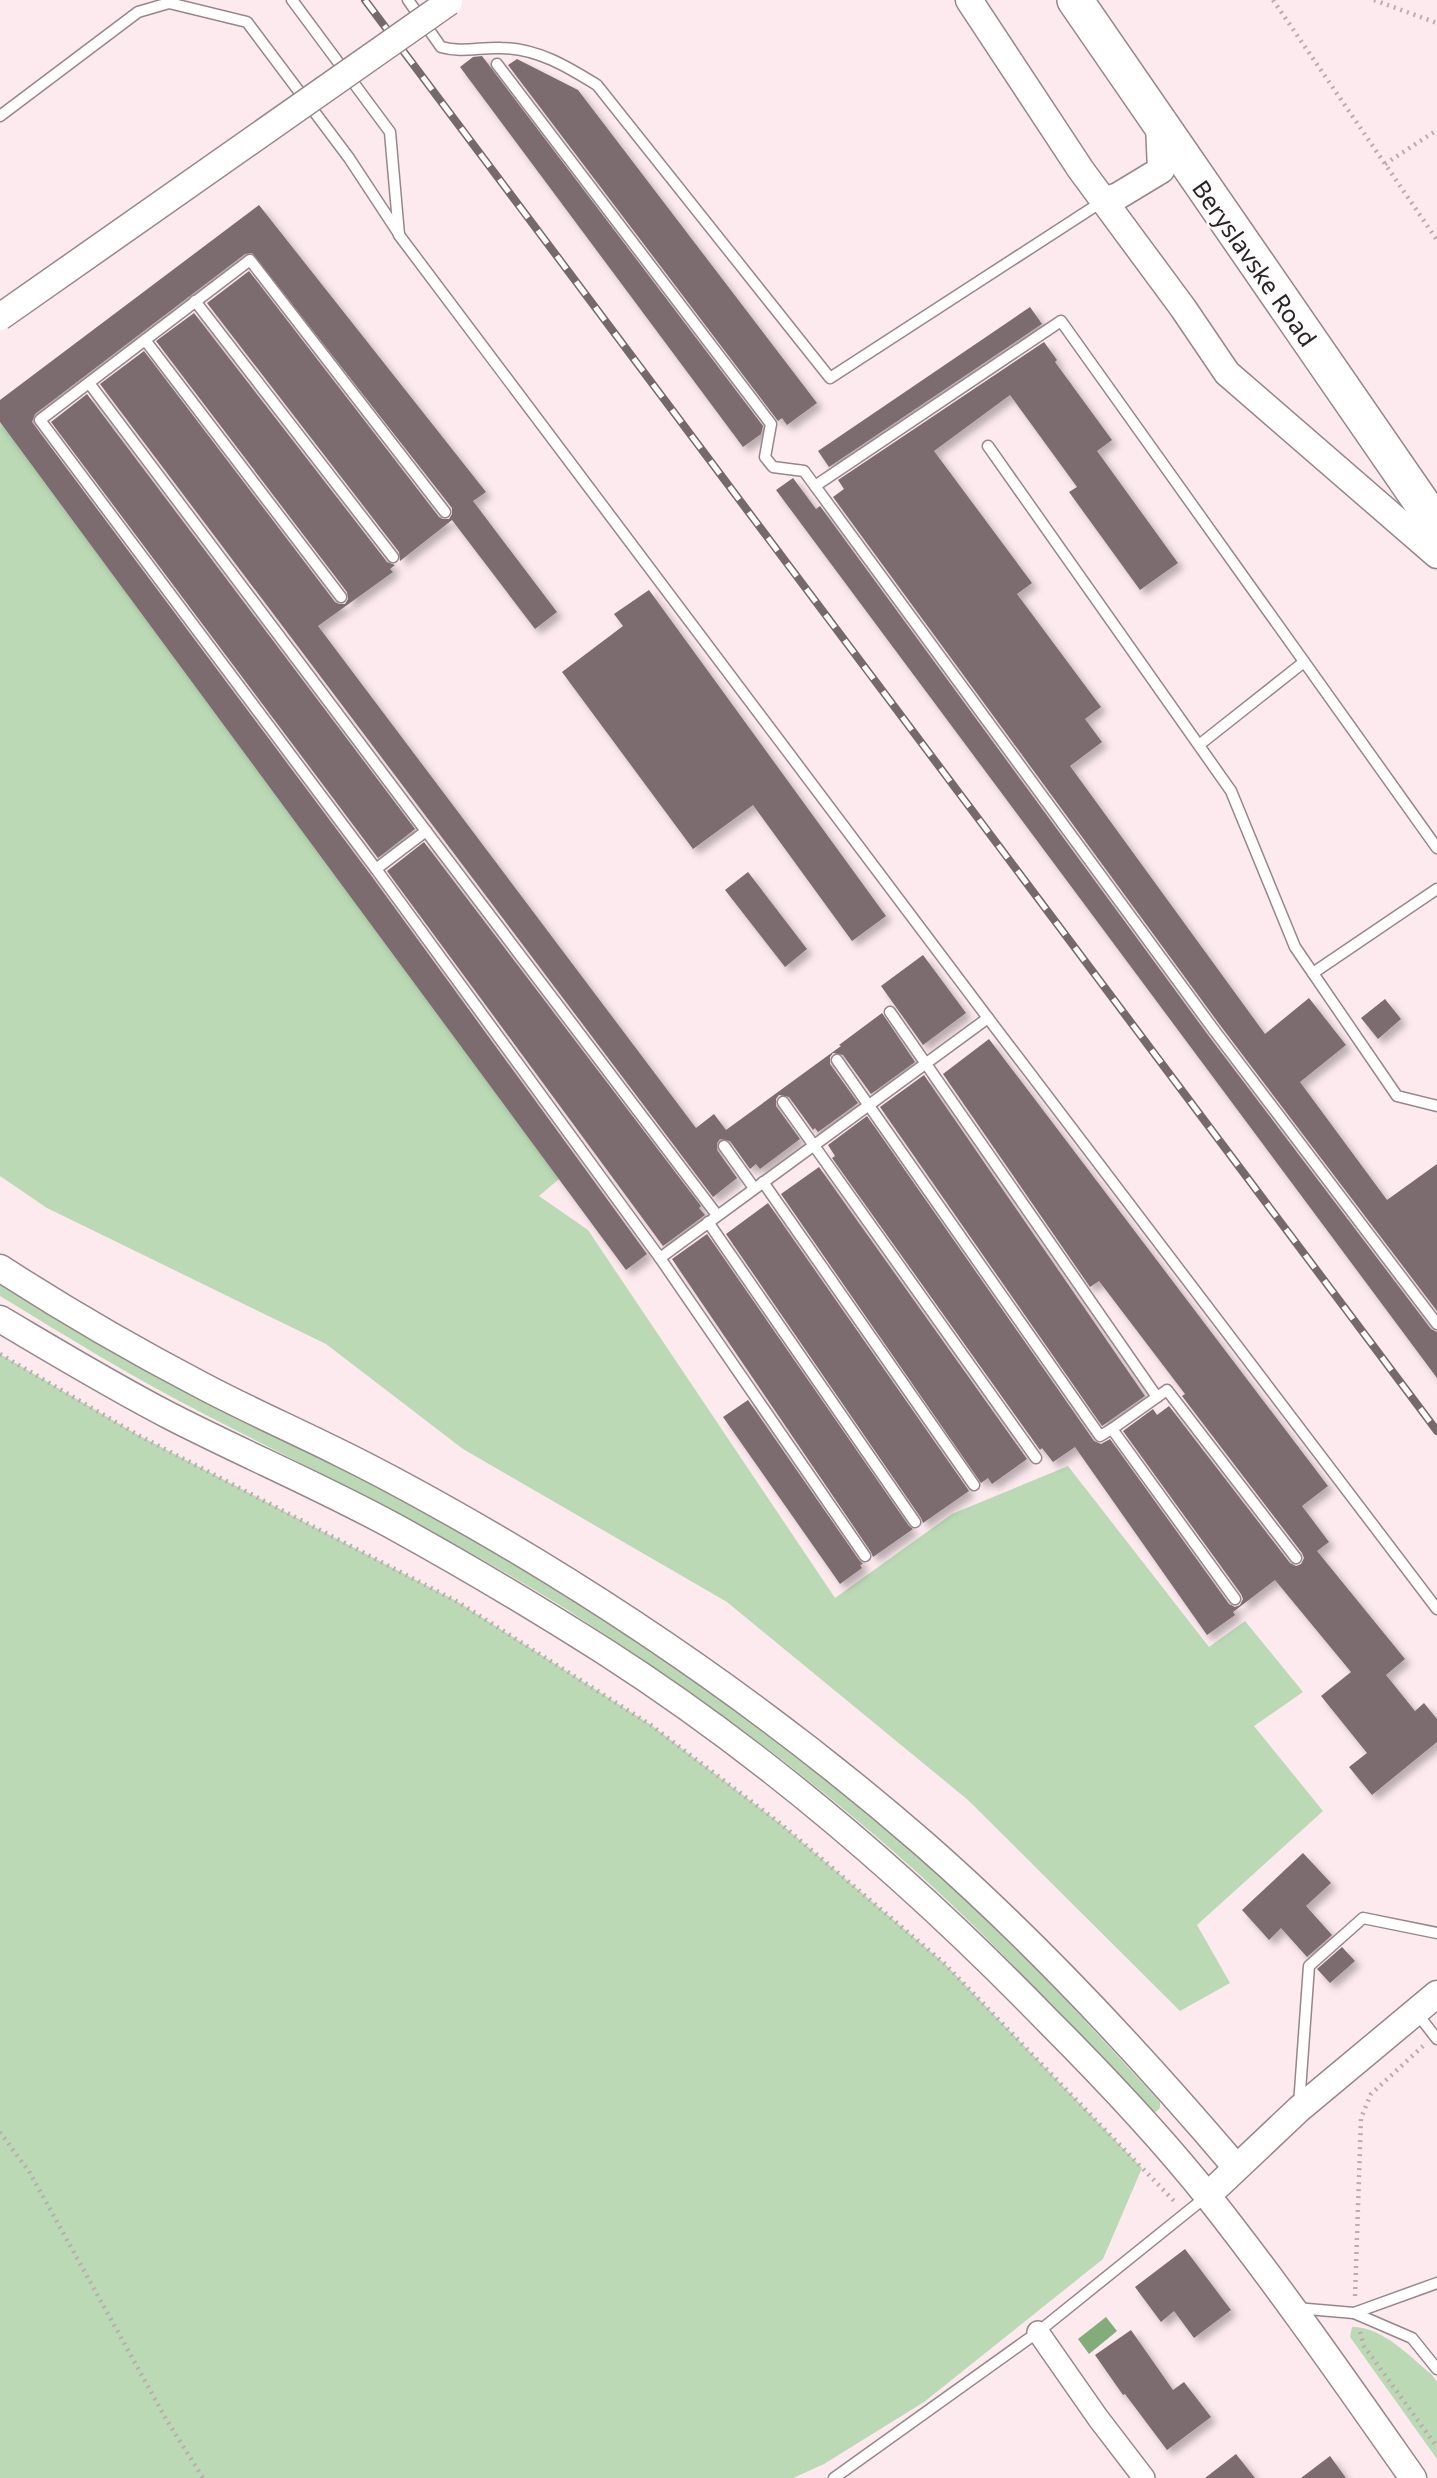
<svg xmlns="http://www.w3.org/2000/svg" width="1437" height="2478" viewBox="0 0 1437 2478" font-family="'Noto Sans',sans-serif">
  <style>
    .green { fill: #bad9b4 }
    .water { fill: #83ac7b }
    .building { fill: #7b6c6f; filter: url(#shadow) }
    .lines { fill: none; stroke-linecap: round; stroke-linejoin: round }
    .service-casing { stroke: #97878a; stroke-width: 13 }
    .minor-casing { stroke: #97878a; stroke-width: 24 }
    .tertiary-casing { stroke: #97878a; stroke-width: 29 }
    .primary-casing { stroke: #97878a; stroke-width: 38 }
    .path { stroke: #bbacaf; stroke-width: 4.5; stroke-dasharray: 2 5; stroke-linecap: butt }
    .service { stroke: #fff; stroke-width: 10 }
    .minor { stroke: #fff; stroke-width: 21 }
    .tertiary { stroke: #fff; stroke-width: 26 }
    .primary { stroke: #fff; stroke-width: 35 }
    .rail-casing { stroke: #75696b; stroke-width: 8 }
    .rail { stroke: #fdfdfd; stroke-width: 5; stroke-dasharray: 16; stroke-linecap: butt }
    .tertiary-bridge-casing { stroke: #97878a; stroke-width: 29; stroke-linecap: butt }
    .tertiary-bridge { stroke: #fff; stroke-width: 26 }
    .labels { text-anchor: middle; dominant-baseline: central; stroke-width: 5; stroke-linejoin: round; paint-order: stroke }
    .street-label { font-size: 24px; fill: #2a2324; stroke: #fdfdfd }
  </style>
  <defs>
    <filter id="shadow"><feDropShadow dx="5.5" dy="5.5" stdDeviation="3.5" flood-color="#0004"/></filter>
  </defs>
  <rect width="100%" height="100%" fill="#fdeaee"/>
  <g class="green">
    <polygon points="0,422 559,1179 539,1196 588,1230 835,1598 952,1514 1068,1466 1209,1647 1245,1621 1303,1692 1254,1726 1323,1811 1197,1925 1230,1983 1180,2011 968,1800 727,1602 463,1449 326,1344 47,1208 0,1176"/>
    <path d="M 0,1280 C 166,1370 337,1456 499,1553 C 614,1622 724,1699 831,1781 C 952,1874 1056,1989 1160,2102 L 1160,2108 L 1156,2112 L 1150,2111 C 1075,2031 1002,1949 921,1876 C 817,1782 703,1697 586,1622 C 463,1543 333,1480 204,1414 C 134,1378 67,1337 0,1296 Z"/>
    <polygon points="0,1354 138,1435 458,1602 651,1725 781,1824 944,1963 1142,2168 1103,2259 924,2402 824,2464 793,2478 0,2478"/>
    <path d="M 1352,2327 C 1383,2327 1409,2356 1431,2374 L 1437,2382 L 1437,2459 L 1350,2337 Z"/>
  </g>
  <polygon class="water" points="1106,2317 1117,2331 1089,2354 1078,2339"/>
  <g class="building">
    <polygon points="482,56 763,426 761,434 743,447 460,67 473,57"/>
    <polygon points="517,59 578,90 817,403 787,425 782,418 778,421 508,65"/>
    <polygon points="259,205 486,492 473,501 557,612 535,629 452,520 400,561 399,552 207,303 249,271 439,517 443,519 449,519 452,514 452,508 252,253 245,254 35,414 32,422 370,874 647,1254 626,1270 0,422 0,400"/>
    <polygon points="1030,307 1042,324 829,467 818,451"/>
    <polygon points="194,313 387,562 395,565 390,569 393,572 318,626 696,1128 714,1114 726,1130 841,1046 839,1045 882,1013 915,1062 871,1094 843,1055 833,1053 830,1057 830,1064 858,1103 818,1132 815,1128 813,1130 789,1097 779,1095 776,1099 776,1106 800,1139 760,1169 756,1164 750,1169 730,1141 720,1139 717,1143 717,1150 737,1178 713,1197 100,384 144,351 335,602 339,604 345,604 348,599 347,592 156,341"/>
    <polygon points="1044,342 1057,360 1055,362 1112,440 1097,451 1178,563 1140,590 1069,492 1077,487 1010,395 934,451 1032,583 1017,594 1101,707 1085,719 1102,742 1070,766 1265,1034 1309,998 1346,1045 1300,1082 1387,1200 1437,1164 1437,1311 1220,1025 833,497 844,489 838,480"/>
    <polygon points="87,394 415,829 378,858 51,422"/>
    <polygon points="793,478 816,509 820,506 1208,1035 1431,1329 1437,1332 1437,1378 776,490"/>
    <polygon points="649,590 886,916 852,941 753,805 693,849 562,672 623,626 614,614"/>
    <polygon points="424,842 701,1206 699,1208 705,1215 663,1246 387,871"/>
    <polygon points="748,872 807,949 785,967 725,890"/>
    <polygon points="923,955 966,1013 923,1045 881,986"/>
    <polygon points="1385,999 1401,1019 1378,1039 1361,1018"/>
    <polygon points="989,1039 1328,1486 1302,1506 1329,1542 1317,1551 1405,1659 1386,1675 1415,1711 1424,1703 1437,1719 1437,1742 1372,1795 1349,1767 1367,1753 1321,1696 1351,1672 1275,1580 1233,1612 1235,1615 1207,1635 1075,1447 1053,1462 1042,1448 1040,1450 832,1158 835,1156 828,1145 867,1116 1094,1441 1101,1444 1110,1439 1229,1604 1235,1607 1240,1605 1243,1599 1241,1594 1123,1431 1153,1409 1157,1415 1169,1406 1290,1563 1296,1566 1301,1564 1304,1558 1302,1553 1182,1396 1185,1394 1099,1281 1090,1287 943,1074"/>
    <polygon points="924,1075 1145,1396 1102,1426 880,1107"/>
    <polygon points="819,1167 1027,1459 992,1484 988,1478 981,1483 781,1194"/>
    <polygon points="768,1203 969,1491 923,1523 921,1518 726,1234"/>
    <polygon points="707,1234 909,1526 913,1529 873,1557 871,1552 672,1259"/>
    <polygon points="748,1400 859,1560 863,1564 860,1565 862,1568 840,1584 723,1417"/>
    <polygon points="1303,1853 1331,1883 1306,1906 1332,1935 1307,1957 1281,1928 1269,1940 1242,1910"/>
    <polygon points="1342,1947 1355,1961 1330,1983 1317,1969"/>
    <polygon points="1185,2249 1231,2310 1194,2338 1174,2311 1161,2322 1135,2287"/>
    <polygon points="1131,2330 1173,2390 1184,2382 1211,2417 1167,2450 1125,2394 1123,2395 1095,2355"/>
    <polygon points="1236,2454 1255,2478 1205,2478"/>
    <polygon points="1330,2456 1346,2478 1301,2478"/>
  </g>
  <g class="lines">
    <defs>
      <g id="service">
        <polyline points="292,0 390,132 399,235 988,1018 1437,1609"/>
        <path d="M 408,0 L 441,47 C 461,53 481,47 501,48 C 537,48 568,67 597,85 L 830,378 L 1103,201"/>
        <polyline points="497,64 771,424 765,457 773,467 804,471 815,486"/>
        <polyline points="0,116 138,12 169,3 247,22 349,158 399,234"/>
        <polyline points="195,301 393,557"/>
        <polyline points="145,340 341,597"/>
        <polyline points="89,383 426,831"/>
        <polyline points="988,446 1231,791 1295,947 1397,1096 1437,1106"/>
        <polyline points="1199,745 1304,662"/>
        <polyline points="1437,848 1061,321 815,486 1214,1030 1437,1324"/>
        <polyline points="376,869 40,420 250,260 445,512"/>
        <polyline points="1313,973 1437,889"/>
        <polyline points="890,1012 1157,1397"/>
        <polyline points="837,1060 1100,1436 1112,1429 1235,1599"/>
        <polyline points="783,1102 1036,1458"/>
        <polyline points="724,1146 754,1188"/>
        <polyline points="763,1182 974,1485"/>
        <polyline points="717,1215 426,831 376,869 660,1258 988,1018"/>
        <polyline points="708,1222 915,1522"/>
        <polyline points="660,1258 865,1556"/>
        <polyline points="1112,1429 1167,1390 1296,1558"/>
        <polyline points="1416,2012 1437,2039"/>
        <polyline points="1299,2105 1309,1966 1363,1918 1437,1933"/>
        <polyline points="1296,2308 1354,2313 1412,2338 1437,2369"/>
        <polyline points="1354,2313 1437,2283"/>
        <polyline points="834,2478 1038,2332 1207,2196"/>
      </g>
      <polyline id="minor" points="1038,2332 1098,2418 1144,2478"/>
      <g id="tertiary">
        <polyline points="969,0 1081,170 1183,308 1227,373 1437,555"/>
        <polyline points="1103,201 1118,196 1161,170 1159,124"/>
        <path d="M 0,1268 C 65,1310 132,1349 201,1385 C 246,1409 294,1430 340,1453 C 395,1480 450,1511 503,1542 C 652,1630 793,1730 924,1844 C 1037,1943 1139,2053 1236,2167"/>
        <path d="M 0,1319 C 56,1352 112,1386 170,1416 C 244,1454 322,1487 395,1527 C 466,1566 536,1608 604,1651 C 766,1755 913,1882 1047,2020 C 1104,2077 1160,2136 1210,2199 C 1281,2289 1347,2384 1413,2478"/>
        <polyline points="1207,2196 1299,2109 1437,1994"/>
      </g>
      <polyline id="primary" points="1075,0 1437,525"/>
    </defs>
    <use href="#service" class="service-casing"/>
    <use href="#minor" class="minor-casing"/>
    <use href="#tertiary" class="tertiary-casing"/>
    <use href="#primary" class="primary-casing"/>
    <g class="path">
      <polyline points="1273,0 1437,240"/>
      <polyline points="1374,0 1437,23"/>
      <polyline points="1385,164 1437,130"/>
      <polyline points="0,1354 138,1435 458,1602 651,1725 781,1824 944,1963 1176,2203"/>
      <polyline points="0,2132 30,2173 166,2419 203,2478"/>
      <polyline points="1355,2296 1361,2118 1371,2094 1423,2046"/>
      <polyline points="1360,2332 1364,2346 1437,2447"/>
    </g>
    <use href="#service" class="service"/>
    <use href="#minor" class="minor"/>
    <use href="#tertiary" class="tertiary"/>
    <use href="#primary" class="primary"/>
    <defs>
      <polyline id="rail" points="365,0 1437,1431"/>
    </defs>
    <use href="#rail" class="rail-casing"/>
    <use href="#rail" class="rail"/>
    <defs>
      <polyline id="tertiary-bridge" points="0,317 449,2"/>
    </defs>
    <use href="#tertiary-bridge" class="tertiary-bridge-casing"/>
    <use href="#tertiary-bridge" class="tertiary-bridge"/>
  </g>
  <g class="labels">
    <g class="street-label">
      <text transform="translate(1255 263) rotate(55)">Beryslavske Road</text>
    </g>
  </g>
</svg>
